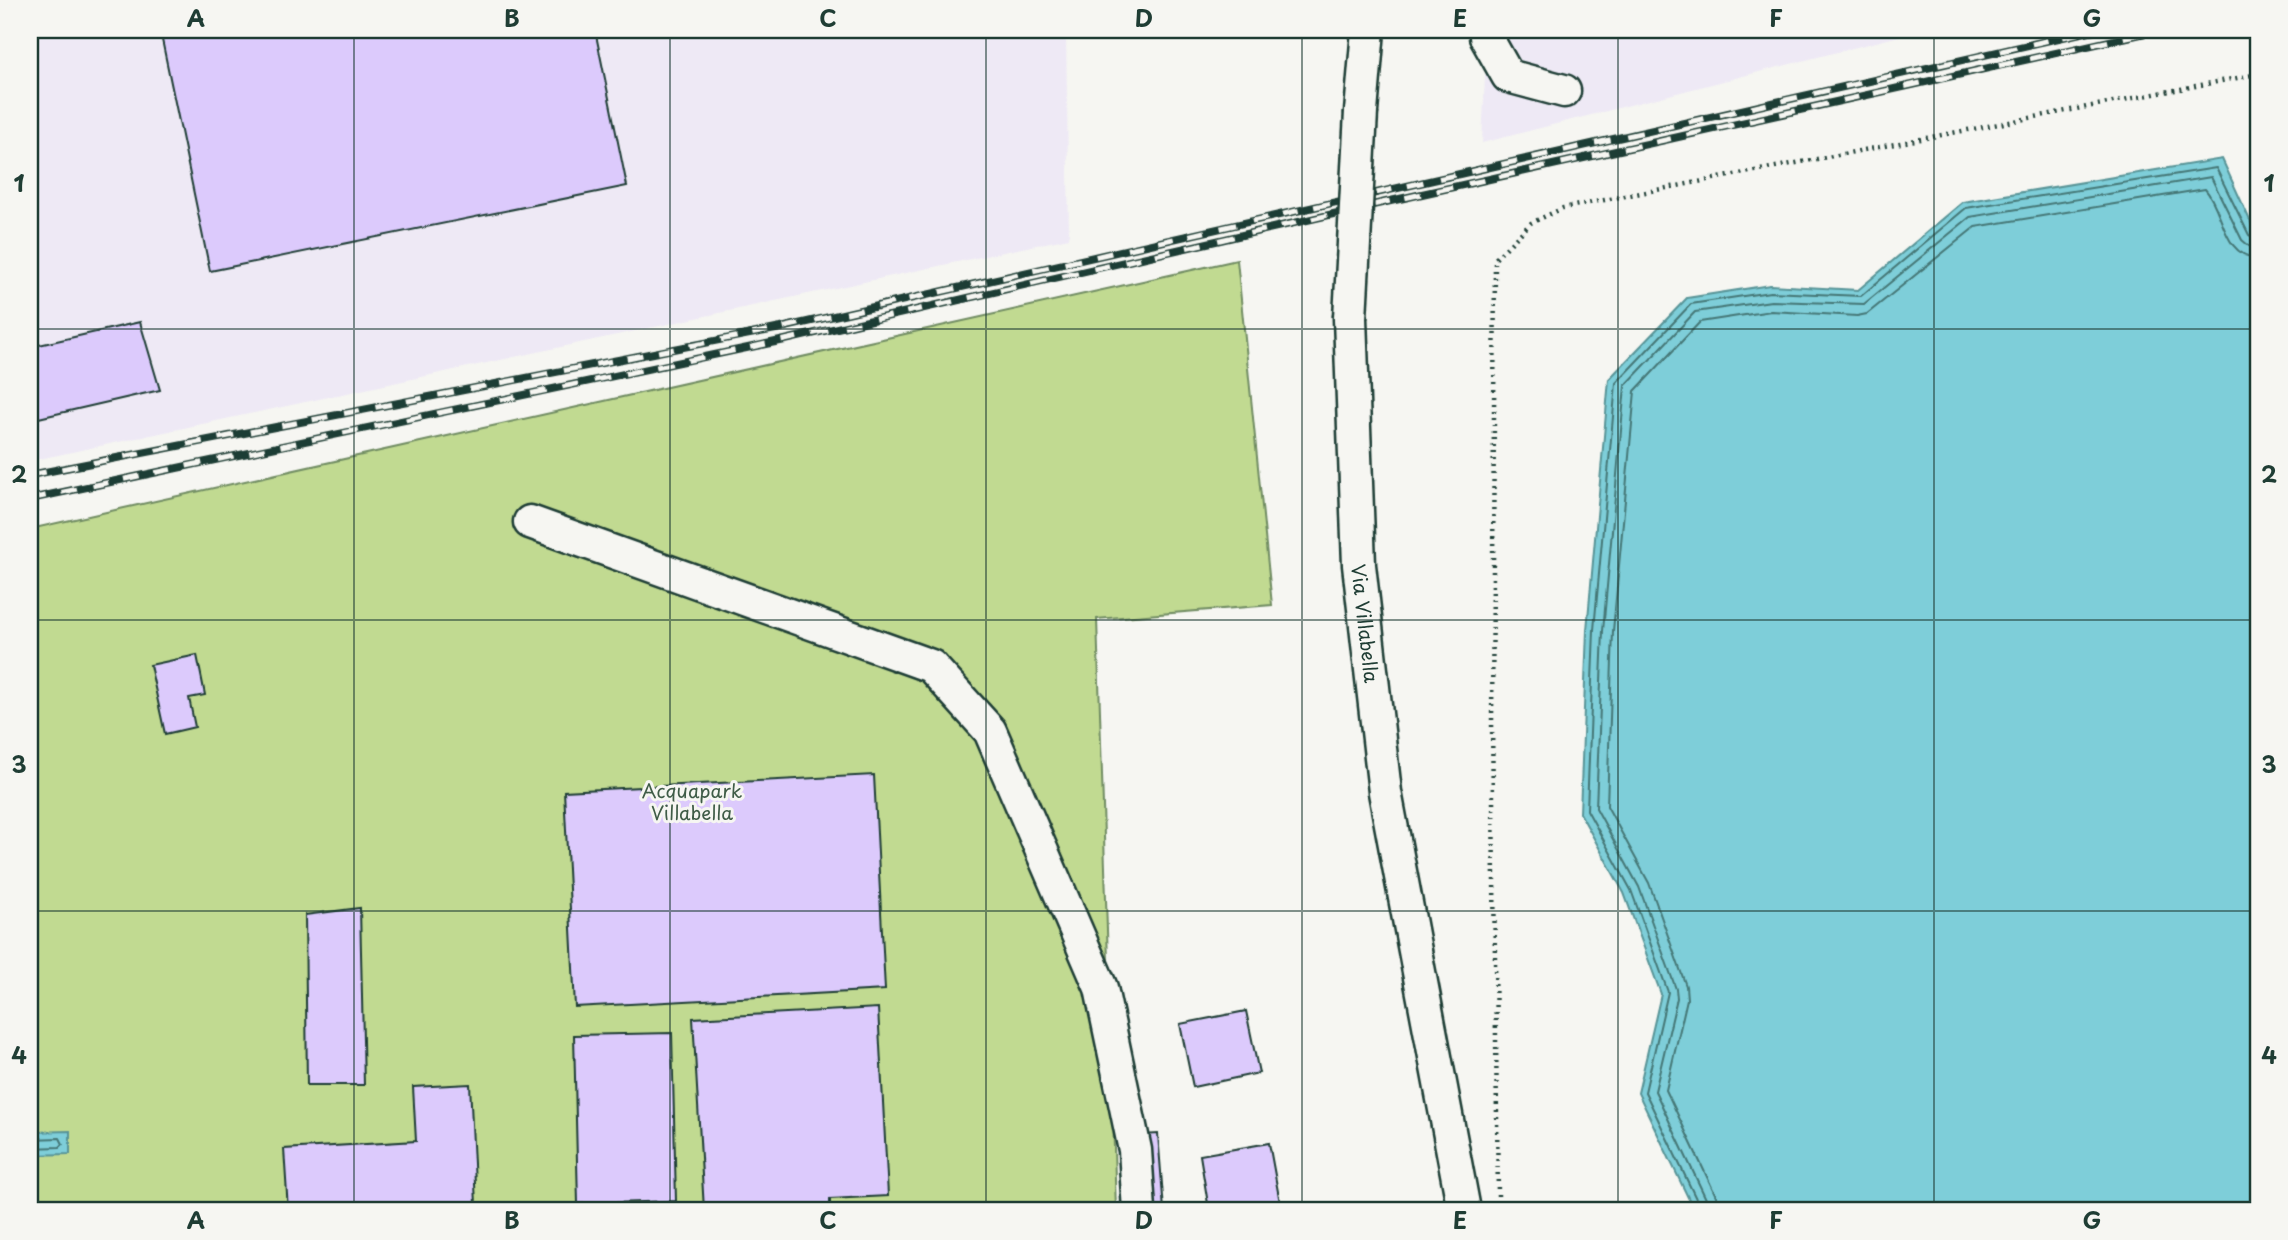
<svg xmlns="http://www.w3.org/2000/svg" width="2288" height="1240" viewBox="0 0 2288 1240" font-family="'Playpen Sans',sans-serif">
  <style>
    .built { fill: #eee9f5 }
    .green { fill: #c1da91; stroke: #708c62; stroke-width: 2 }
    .water { fill: #7eced9; stroke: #589497; stroke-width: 2 }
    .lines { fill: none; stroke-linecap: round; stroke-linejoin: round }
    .shore { stroke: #457776; stroke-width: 2 }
    .building { fill: #dccafc; stroke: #1f3d34; stroke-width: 2 }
    .minor-casing { stroke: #1f3d34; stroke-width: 37 }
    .path { stroke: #1f3d34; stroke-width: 4.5; stroke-dasharray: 2 5; stroke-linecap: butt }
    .minor { stroke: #f6f6f2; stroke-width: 32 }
    .rail-casing { stroke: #1f3d34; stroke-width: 8 }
    .rail { stroke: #f6f6f2; stroke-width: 5; stroke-dasharray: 16; stroke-linecap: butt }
    .minor-bridge-casing { stroke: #1f3d34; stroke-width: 37; stroke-linecap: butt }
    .minor-bridge { stroke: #f6f6f2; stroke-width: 32 }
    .grid { fill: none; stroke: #1f3d34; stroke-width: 2; stroke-opacity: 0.55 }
    .labels { text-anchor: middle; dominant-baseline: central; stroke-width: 6; stroke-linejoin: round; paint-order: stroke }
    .street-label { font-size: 19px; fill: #1f3d34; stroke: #f6f6f2 }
    .park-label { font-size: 19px; fill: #3f5c47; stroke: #f6f6f2 }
    .neatline { fill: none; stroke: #1f3d34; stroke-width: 2.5 }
    .grid-label { font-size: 23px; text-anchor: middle; font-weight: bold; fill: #1f3d34 }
  </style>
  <rect width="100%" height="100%" fill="#f6f6f2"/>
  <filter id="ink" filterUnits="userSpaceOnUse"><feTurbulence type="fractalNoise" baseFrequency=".0143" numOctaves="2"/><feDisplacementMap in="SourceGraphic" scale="14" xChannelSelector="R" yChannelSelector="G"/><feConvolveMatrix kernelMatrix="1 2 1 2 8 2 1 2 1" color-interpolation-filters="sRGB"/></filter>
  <g filter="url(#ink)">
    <g class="built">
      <polygon points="30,30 1066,30 1069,238 30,461"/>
      <polygon points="1487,30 1923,30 1482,143"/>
    </g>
    <polygon class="green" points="1237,260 1272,605 1097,619 1116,1210 30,1210 30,529"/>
    <g class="water">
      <polygon points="2222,159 2258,238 2258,1210 1694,1210 1638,1093 1661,994 1624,893 1580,813 1587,630 1609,379 1687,298 1770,285 1858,290 1963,202"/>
      <polygon points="70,1131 70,1154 30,1155 30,1132"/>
    </g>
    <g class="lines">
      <g class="shore">
        <polyline points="30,1139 60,1138 63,1144 60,1147 30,1148"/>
        <polyline points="1700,1210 1699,1205 1645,1092 1668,992 1631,890 1587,810 1594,630 1616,383 1691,304 1770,292 1861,296 1966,208 2216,168 2249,235 2258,239"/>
        <polyline points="1709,1210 1707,1201 1655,1091 1677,998 1676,989 1639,887 1596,808 1603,631 1625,386 1695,312 1771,301 1864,304 1970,217 2211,177 2242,240 2249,246 2258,248"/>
        <path d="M 1719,1210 L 1717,1198 L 1666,1090 L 1687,999 L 1686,986 L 1649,883 L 1607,806 L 1613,631 L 1635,391 L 1700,322 L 1771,311 L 1857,316 L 1867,314 L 1975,227 L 2205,189 C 2224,210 2222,257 2258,258"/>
      </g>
    </g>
    <g class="building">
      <polygon points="160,30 595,30 627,186 210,271"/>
      <polygon points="140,322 160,390 30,420 30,347"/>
      <polygon points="197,655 205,695 189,698 195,727 165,734 150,665"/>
      <polygon points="874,775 885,990 575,1007 564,791"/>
      <polygon points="360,908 364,1085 307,1085 305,915"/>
      <polygon points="878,1008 888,1196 830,1199 830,1210 704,1210 693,1018"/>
      <polygon points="1246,1011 1259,1073 1193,1087 1180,1024"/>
      <polygon points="672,1033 676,1201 578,1204 574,1035"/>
      <polygon points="470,1084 476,1204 425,1207 425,1210 288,1210 284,1149 416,1141 413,1087"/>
      <polygon points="1158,1134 1164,1210 1149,1210 1143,1135"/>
      <polygon points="1269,1143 1281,1208 1268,1210 1209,1210 1200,1155"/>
    </g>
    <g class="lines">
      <defs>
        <g id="minor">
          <polyline points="1486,30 1486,37 1508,76 1564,91"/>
          <polyline points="1361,112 1368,30"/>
          <path id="s1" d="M 1350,318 L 1359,565 L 1385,792 L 1464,1210"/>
          <polyline points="530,522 931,666 990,731 1101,988 1135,1150 1139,1210"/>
        </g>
      </defs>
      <use href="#minor" class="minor-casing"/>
      <polyline class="path" points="1498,1196 1492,722 1495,259 1531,223 1563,208 2258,74"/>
      <use href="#minor" class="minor"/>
      <defs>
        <g id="rail">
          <polyline points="30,475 781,328 2094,30"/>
          <polyline points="30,499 785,340 1377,204 2159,30"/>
        </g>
      </defs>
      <use href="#rail" class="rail-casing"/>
      <use href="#rail" class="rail"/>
      <defs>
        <polyline id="minor-bridge" points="1350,318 1361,112"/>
      </defs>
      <use href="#minor-bridge" class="minor-bridge-casing"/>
      <use href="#minor-bridge" class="minor-bridge"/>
    </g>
  </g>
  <path class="grid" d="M 354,30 L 354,1210M 670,30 L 670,1210M 986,30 L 986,1210M 1302,30 L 1302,1210M 1618,30 L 1618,1210M 1934,30 L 1934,1210M 30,329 L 2258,329M 30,620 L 2258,620M 30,911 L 2258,911"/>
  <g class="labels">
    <g class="street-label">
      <text stroke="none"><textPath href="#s1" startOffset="306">Via Villabella</textPath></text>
    </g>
    <g class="park-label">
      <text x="692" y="790">Acquapark<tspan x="692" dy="22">Villabella</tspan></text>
    </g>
  </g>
  <rect width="2288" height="1240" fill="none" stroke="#f6f6f2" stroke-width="77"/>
  <rect x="38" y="38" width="2212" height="1164" class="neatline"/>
  <g class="grid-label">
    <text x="196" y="27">A</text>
    <text x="512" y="27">B</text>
    <text x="828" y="27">C</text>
    <text x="1144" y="27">D</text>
    <text x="1460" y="27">E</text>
    <text x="1776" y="27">F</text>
    <text x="2092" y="27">G</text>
    <text x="19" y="192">1</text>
    <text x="2269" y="192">1</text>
    <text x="19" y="483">2</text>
    <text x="2269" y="483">2</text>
    <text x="19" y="773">3</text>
    <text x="2269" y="773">3</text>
    <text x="19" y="1064">4</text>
    <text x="2269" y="1064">4</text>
    <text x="196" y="1229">A</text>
    <text x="512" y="1229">B</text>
    <text x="828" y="1229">C</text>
    <text x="1144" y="1229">D</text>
    <text x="1460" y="1229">E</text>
    <text x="1776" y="1229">F</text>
    <text x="2092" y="1229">G</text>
  </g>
</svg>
